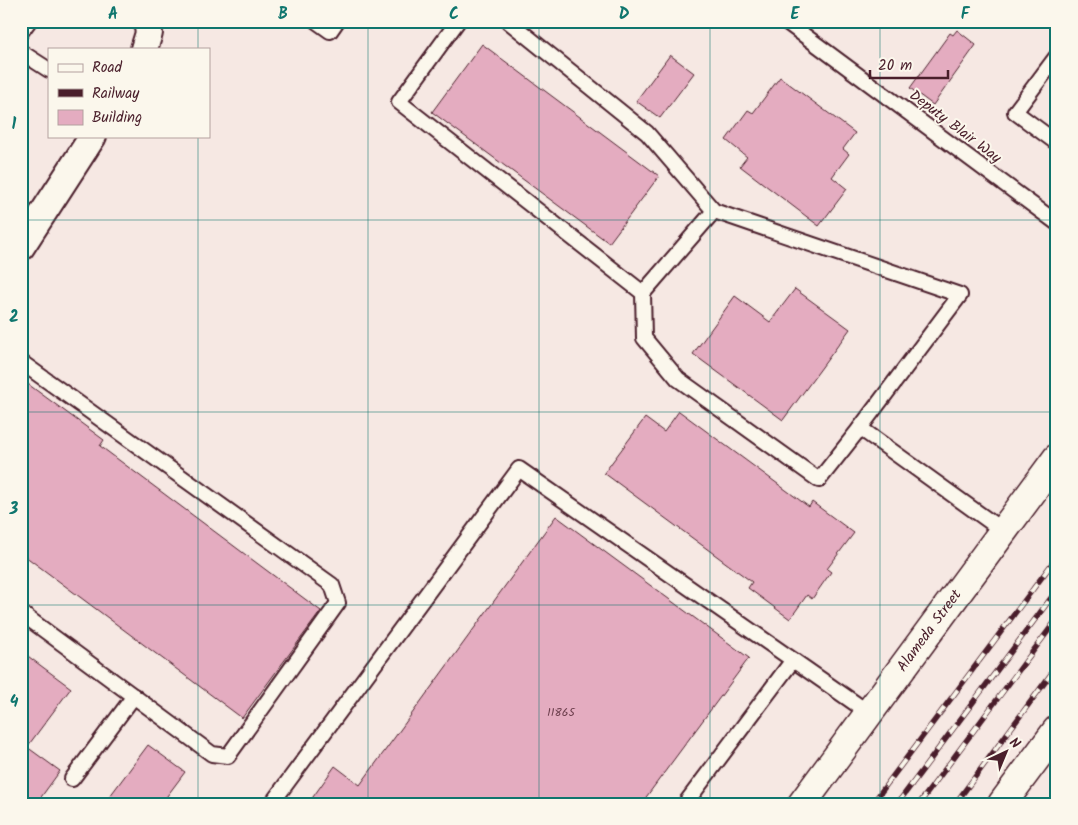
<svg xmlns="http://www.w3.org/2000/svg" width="1078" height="825" viewBox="0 0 1078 825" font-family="Kalam,sans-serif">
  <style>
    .building { fill: #e4acc0; stroke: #4a1f2b }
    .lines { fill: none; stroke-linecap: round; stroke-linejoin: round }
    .lane-casing { stroke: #4a1f2b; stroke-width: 18 }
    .street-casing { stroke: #4a1f2b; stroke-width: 30 }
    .secondary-casing { stroke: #4a1f2b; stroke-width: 31 }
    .primary-casing { stroke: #4a1f2b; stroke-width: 31 }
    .lane { stroke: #fbf7ec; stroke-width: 14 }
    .street { stroke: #fbf7ec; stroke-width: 26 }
    .secondary { stroke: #fbf7ec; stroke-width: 28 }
    .primary { stroke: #fbf7ec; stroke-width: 28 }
    .rail-casing { stroke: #4a1f2b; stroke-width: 5.5 }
    .rail { stroke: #fbf7ec; stroke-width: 4; stroke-dasharray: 11; stroke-linecap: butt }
    .grid { fill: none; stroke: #0f766e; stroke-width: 1; stroke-opacity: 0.55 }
    .labels { text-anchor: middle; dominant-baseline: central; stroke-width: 4; stroke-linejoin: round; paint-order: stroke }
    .number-label { font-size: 12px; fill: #704250 }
    .street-label { font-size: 15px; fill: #4a1f2b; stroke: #fbf7ec }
    .neatline { fill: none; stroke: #0f766e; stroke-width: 2 }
    .grid-label { font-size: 16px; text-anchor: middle; font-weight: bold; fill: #0f766e }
  </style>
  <rect width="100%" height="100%" fill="#f6e8e3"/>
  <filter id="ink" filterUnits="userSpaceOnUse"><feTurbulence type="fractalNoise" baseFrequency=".02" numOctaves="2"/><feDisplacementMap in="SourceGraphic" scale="10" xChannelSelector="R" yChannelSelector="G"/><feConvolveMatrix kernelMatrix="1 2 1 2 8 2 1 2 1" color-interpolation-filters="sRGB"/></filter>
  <g filter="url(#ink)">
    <g class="building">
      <polygon points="957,30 976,45 933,105 910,88 950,33 953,35"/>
      <polygon points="482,44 659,176 609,243 432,112"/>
      <polygon points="670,55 694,73 660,118 636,101"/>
      <polygon points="780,77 855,133 843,149 849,154 832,177 847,189 819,226 740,166 747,157 726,140 748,110 753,113"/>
      <polygon points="795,289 850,329 783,420 693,354 735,296 770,322"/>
      <polygon points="21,379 104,440 100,446 321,611 242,718 21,553"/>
      <polygon points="679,411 809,507 812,502 854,533 827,569 831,572 812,599 807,595 790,619 748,588 752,582 604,473 645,418 664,432"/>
      <polygon points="556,516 749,658 641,804 308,804 335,766 360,785"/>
      <polygon points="21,651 71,688 27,747 60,771 36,804 21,804"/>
      <polygon points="148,745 185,772 161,804 104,804"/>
    </g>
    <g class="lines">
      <defs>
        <g id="lane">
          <polyline points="316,21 330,31 337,21"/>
          <polyline points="458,21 399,102 643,293 644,338 678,379 819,480 860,428"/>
          <polyline points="508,21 647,133 714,211 960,295 860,428 1003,531"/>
          <polyline points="785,21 1057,223"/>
          <polyline points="21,32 29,21"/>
          <polyline points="21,52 49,70"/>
          <polyline points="1057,56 1015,112 1057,143"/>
          <polyline points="643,293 714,211"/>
          <polyline points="21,362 332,585 338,603 228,756 212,754 21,613"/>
          <polyline points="72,779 134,696"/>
          <polyline points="281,804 275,799 519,469 869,713"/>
          <polyline points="685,804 793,660"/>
        </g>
        <g id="street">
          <polyline points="144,49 149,33 147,21"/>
          <polyline points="21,247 93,136"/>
        </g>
        <polyline id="secondary" points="1002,804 1057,730"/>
        <g id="primary">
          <path id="s1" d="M 802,804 L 1057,458"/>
        </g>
      </defs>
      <use href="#lane" class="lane-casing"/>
      <use href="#street" class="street-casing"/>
      <use href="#secondary" class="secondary-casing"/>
      <use href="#primary" class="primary-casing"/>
      <use href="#lane" class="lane"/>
      <use href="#street" class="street"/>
      <use href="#secondary" class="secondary"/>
      <use href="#primary" class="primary"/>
      <defs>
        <g id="rail">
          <polyline points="872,804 1057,557"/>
          <polyline points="897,804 1057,590"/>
          <polyline points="919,804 1057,619"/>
          <polyline points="955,804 1057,666"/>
        </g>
      </defs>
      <use href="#rail" class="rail-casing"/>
      <use href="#rail" class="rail"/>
    </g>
  </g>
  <path class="grid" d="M 198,21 L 198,49M 368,21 L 368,804M 539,21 L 539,804M 710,21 L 710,804M 880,21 L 880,804M 198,136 L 198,804M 21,220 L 1057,220M 21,412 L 1057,412M 21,605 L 1057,605"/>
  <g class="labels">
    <g class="number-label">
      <text x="561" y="712">11865</text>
    </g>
    <g class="street-label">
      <text transform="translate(955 127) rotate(37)">Deputy Blair Way</text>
      <text stroke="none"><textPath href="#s1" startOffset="215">Alameda Street</textPath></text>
    </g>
  </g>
  <rect width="1078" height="825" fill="none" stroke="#fbf7ec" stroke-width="55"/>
  <rect x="48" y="48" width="162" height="90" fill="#fbf7ec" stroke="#b4a19f"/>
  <rect x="58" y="64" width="25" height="8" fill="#fbf7ec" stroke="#b4a19f"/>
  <text x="92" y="72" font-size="15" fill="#4a1f2b">Road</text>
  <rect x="58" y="89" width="25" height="8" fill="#4a1f2b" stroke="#b4a19f"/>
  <text x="92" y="98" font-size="15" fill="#4a1f2b">Railway</text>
  <rect x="58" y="110" width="25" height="15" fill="#e4acc0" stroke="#b4a19f"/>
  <text x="92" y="122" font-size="15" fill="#4a1f2b">Building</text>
  <g transform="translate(1006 752) rotate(44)" stroke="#fbf7ec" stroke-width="4" paint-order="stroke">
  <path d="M0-4L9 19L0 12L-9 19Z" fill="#4a1f2b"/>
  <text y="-8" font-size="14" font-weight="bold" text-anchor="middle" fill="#4a1f2b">N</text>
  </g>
  <path d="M870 70v8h78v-8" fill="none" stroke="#4a1f2b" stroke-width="2.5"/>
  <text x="878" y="70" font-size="15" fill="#4a1f2b" stroke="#fbf7ec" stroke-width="4" paint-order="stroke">20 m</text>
  <rect x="28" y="28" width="1022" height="770" class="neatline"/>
  <g class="grid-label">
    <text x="113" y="19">A</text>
    <text x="283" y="19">B</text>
    <text x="454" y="19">C</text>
    <text x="624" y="19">D</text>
    <text x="795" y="19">E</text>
    <text x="965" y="19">F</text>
    <text x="14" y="129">1</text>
    <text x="14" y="322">2</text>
    <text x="14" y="514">3</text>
    <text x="14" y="707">4</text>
  </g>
</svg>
